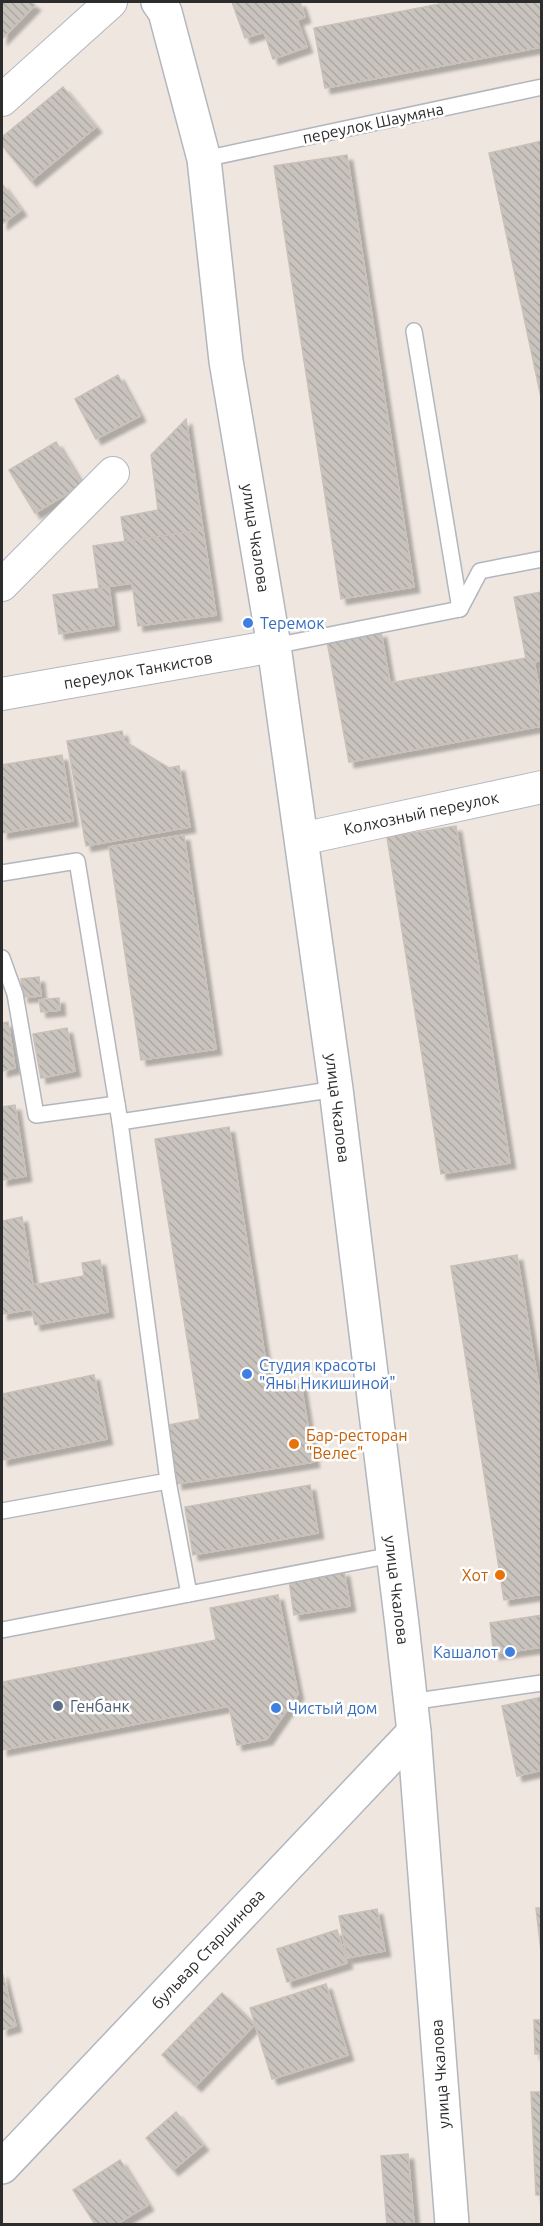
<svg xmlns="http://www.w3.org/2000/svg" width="543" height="2226" viewBox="0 0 543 2226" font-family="Ubuntu,sans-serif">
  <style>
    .building { fill: url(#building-back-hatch); stroke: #c9c1b8; stroke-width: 1.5; filter: url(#shadow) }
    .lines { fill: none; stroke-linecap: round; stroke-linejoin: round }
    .service-casing { stroke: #b2b6bf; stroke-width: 18 }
    .minor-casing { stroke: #b2b6bf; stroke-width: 34 }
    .tertiary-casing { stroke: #b2b6bf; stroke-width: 36 }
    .secondary-casing { stroke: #b2b6bf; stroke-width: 36 }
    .service { stroke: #fff; stroke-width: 15 }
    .minor { stroke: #fff; stroke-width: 32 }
    .tertiary { stroke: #fff; stroke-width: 33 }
    .secondary { stroke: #fff; stroke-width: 33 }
    .shop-dot { fill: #3f7fe0; stroke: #fff; stroke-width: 2 }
    .food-dot { fill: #e8710a; stroke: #fff; stroke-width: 2 }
    .service-dot { fill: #5c6f8a; stroke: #fff; stroke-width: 2 }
    .labels { text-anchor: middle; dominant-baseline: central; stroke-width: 5; stroke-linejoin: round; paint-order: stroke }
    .street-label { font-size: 16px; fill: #2c2c2c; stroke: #fff }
    .shop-label { font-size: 16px; fill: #366cbe; stroke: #fff; text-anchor: start }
    .food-label { font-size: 16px; fill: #c56008; stroke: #fff; text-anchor: start }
    .service-label { font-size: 16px; fill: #4e5e75; stroke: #fff; text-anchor: start }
  </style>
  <defs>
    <pattern id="building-back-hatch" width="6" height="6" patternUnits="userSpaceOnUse" patternTransform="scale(1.5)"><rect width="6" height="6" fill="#c9c3be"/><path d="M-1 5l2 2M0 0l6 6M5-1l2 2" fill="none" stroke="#ada8a3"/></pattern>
    <filter id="shadow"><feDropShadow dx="5.5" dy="5.5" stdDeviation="1.5" flood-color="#0004"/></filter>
  </defs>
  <rect width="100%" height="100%" fill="#eee6df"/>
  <g class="building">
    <polygon points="2,2 31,2 35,5 2,39"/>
    <polygon points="232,2 300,2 305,17 297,20 307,47 273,59 264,32 245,38"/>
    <polygon points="450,2 542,2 542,47 325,88 314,28"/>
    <polygon points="63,87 96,127 31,181 2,145 2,137"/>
    <polygon points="542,141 542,402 489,153"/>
    <polygon points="347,155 414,587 341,599 274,166"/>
    <polygon points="2,184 21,210 2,224"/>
    <polygon points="118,375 140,416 96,439 75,399"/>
    <polygon points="186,419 203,530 125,542 121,517 158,510 151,455"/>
    <polygon points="56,442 82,485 35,513 9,470"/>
    <polygon points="203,530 216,615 138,626 132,583 99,588 93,546"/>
    <polygon points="109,587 114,625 59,634 53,595"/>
    <polygon points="542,592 542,660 534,662 542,703 542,726 349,762 327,641 381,632 390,683 526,658 514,597"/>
    <polygon points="122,731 124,741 169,768 179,766 190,827 86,846 67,741"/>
    <polygon points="62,755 73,821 2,833 2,765"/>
    <polygon points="456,826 510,1163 441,1174 387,837"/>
    <polygon points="184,835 216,1049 141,1060 109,847"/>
    <polygon points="39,977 41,996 23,997 21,979"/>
    <polygon points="59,998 60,1010 41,1012 39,1000"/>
    <polygon points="8,1022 15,1068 2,1071 2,1023"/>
    <polygon points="67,1028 75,1071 41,1078 33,1034"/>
    <polygon points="15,1105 26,1176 2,1180 2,1107"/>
    <polygon points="229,1127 270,1389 301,1384 314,1462 177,1484 168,1425 200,1419 155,1139"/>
    <polygon points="22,1217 33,1285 84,1276 82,1263 100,1260 108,1312 35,1325 32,1309 2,1314 2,1221"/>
    <polygon points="517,1255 542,1407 542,1594 504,1600 451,1266"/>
    <polygon points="94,1375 107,1439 2,1460 2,1394"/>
    <polygon points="310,1485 318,1533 193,1555 185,1507"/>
    <polygon points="344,1571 350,1606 294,1615 289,1580"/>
    <polygon points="278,1595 298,1694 267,1739 237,1745 229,1706 2,1750 2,1682 216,1640 210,1608"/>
    <polygon points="542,1615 542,1647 494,1654 490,1623"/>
    <polygon points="542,1697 542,1770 517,1776 502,1706"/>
    <polygon points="536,1908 542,1908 542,1960"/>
    <polygon points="377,1909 385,1951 347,1958 339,1916"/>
    <polygon points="337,1930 347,1963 287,1982 277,1949"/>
    <polygon points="2,1972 16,2026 2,2030"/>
    <polygon points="326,1984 348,2055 272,2079 250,2008"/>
    <polygon points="222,1993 255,2024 196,2086 162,2055"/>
    <polygon points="534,2020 542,2020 542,2054 535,2054"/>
    <polygon points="531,2092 542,2092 542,2195 536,2195"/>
    <polygon points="176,2112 203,2145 173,2170 146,2138"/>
    <polygon points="408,2154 414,2224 387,2224 381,2156"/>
    <polygon points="120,2160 148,2205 117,2224 95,2224 73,2190"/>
  </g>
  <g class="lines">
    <defs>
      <g id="service">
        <polyline points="204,159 542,87"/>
        <polyline points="414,331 460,609"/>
        <polyline points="274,646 460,609 480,571 542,559"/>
        <polyline points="2,873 77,861 120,1122"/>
        <polyline points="2,958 15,994 36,1115 117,1104"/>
        <polyline points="168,1481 189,1594"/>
        <polyline points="2,1511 168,1481 120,1122 336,1089"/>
        <polyline points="2,1630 392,1555"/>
        <polyline points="410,1702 542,1683"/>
      </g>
      <g id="minor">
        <polyline points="2,100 111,2"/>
        <polyline points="2,585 113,473"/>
        <polyline points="2,694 274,646"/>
        <polyline points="301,839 542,787"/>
      </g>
      <polyline id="tertiary" points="2,2167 414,1732"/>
      <polyline id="secondary" points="158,2 165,12 204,159 226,361 274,646 336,1089 402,1625 414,1732 452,2224"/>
    </defs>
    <use href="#service" class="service-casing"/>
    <use href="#minor" class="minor-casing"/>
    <use href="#tertiary" class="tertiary-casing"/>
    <use href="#secondary" class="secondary-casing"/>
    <use href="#service" class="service"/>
    <use href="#minor" class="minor"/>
    <use href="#tertiary" class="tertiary"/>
    <use href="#secondary" class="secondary"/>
  </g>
  <g class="shop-dot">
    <circle cx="248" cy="623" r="6"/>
    <circle cx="247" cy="1374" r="6"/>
    <circle cx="510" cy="1652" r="6"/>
    <circle cx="276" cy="1708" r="6"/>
  </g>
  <g class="food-dot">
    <circle cx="294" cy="1444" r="6"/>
    <circle cx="500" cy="1575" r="6"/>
  </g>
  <circle class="service-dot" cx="58" cy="1706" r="6"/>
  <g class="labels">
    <g class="street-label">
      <text transform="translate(373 123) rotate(-12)">переулок Шаумяна</text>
      <text transform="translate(256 538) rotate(81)">улица Чкалова</text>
      <text transform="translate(138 670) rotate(-10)">переулок Танкистов</text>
      <text transform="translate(421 813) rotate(-12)">Колхозный переулок</text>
      <text transform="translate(338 1108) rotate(83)">улица Чкалова</text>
      <text transform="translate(397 1590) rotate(83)">улица Чкалова</text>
      <text transform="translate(208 1949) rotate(-47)">бульвар Старшинова</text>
      <text transform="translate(440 2074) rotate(-94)">улица Чкалова</text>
    </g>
    <g class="shop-label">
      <text x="260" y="623">Теремок</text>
      <text x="259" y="1365">Студия красоты<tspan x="259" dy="18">"Яны Никишиной"</tspan></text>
      <text x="498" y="1652" text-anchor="end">Кашалот</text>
      <text x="288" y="1708">Чистый дом</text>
    </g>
    <g class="food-label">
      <text x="306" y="1435">Бар-ресторан<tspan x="306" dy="18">"Велес"</tspan></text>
      <text x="488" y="1575" text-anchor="end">Хот</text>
    </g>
    <g class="service-label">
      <text x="70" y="1706">Генбанк</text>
    </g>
  </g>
  <rect width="543" height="2226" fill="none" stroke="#2c2c2c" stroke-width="6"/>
</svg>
